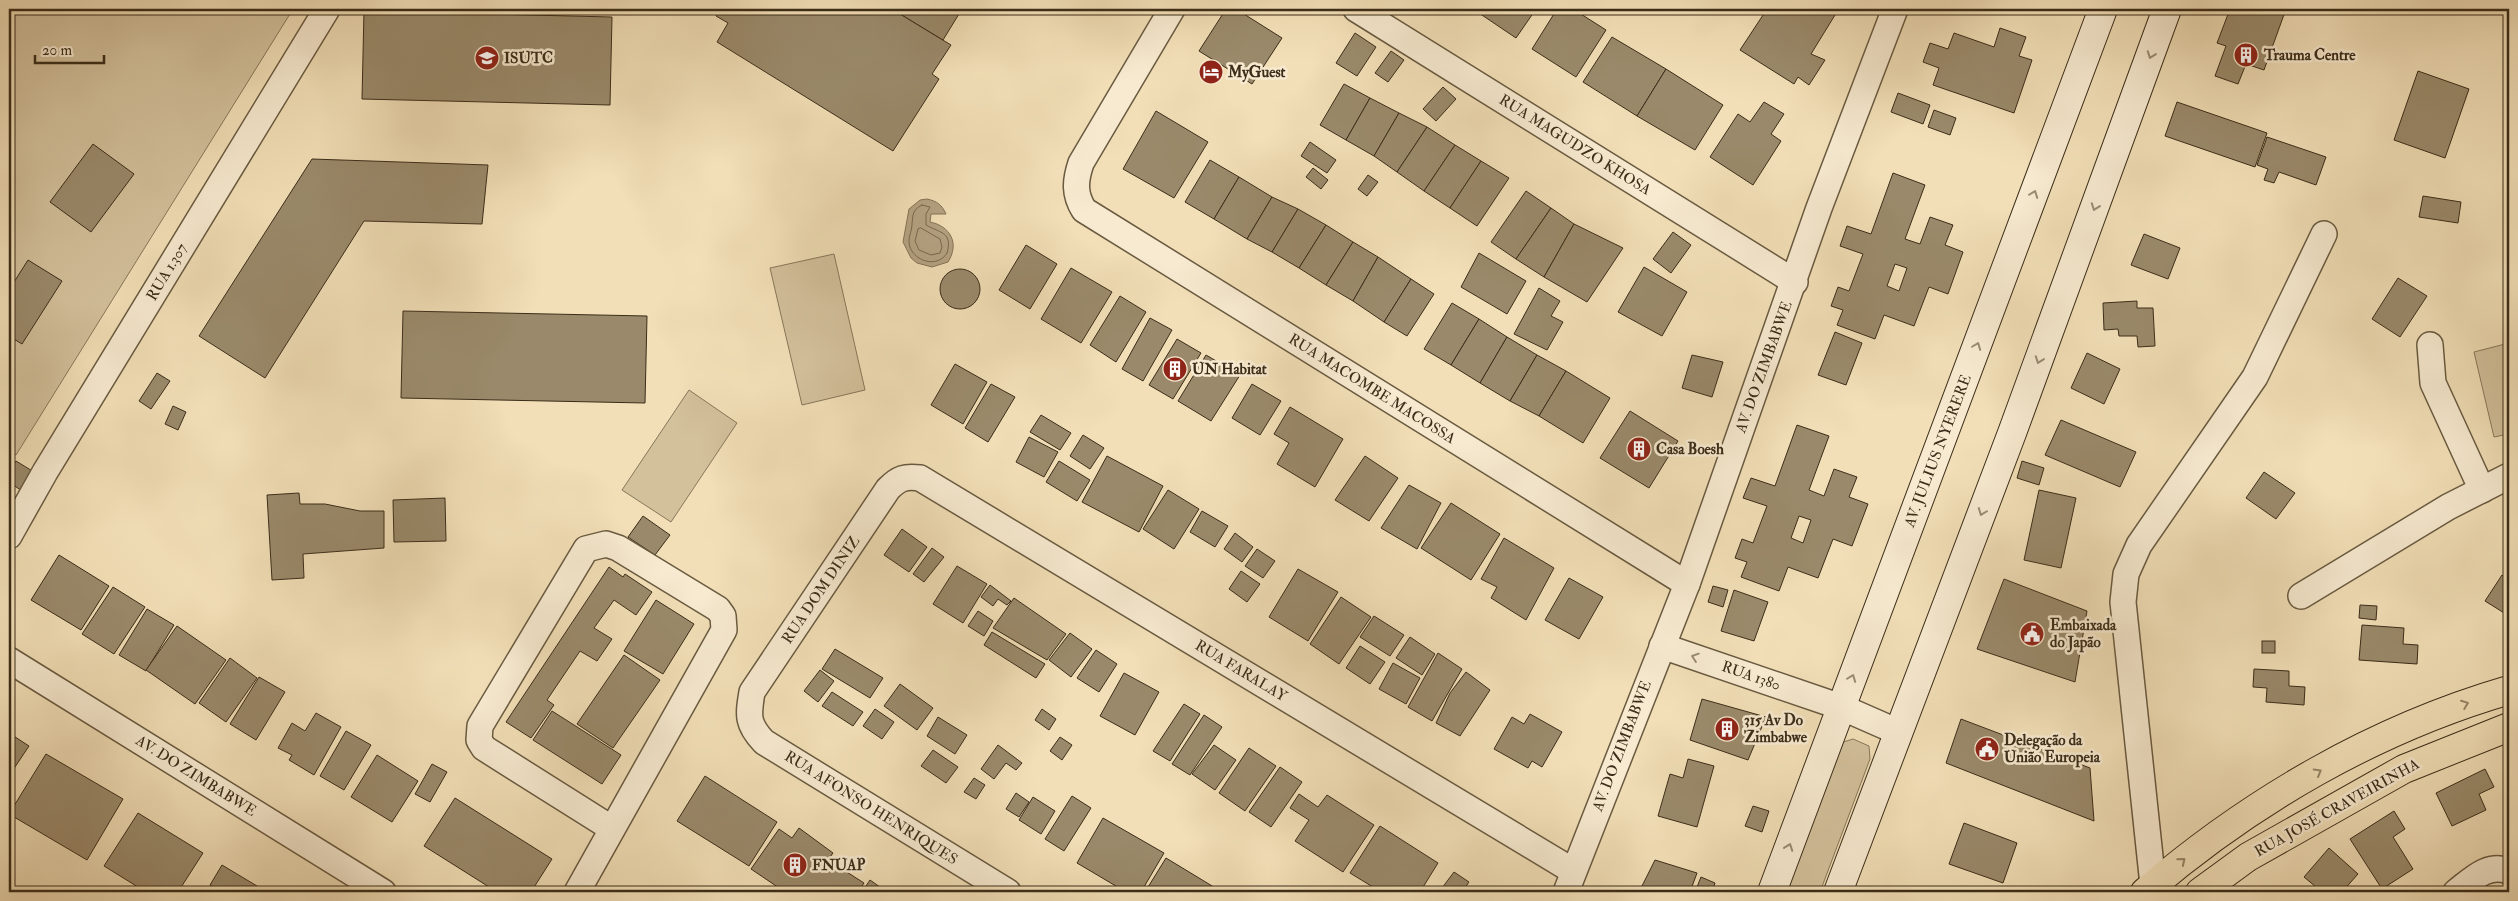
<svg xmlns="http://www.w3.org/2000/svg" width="2518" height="901" viewBox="0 0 2518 901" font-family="'IM FELL Double Pica',serif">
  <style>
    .green { fill: #d3c19c; stroke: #87775a }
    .water { fill: #b4a281; stroke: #847357 }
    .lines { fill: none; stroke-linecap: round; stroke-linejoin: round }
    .shore { stroke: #78684d; stroke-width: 1 }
    .building { fill: #9a8a6b; stroke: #3b2d19; fill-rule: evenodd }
    .street-casing { stroke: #695a40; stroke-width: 28 }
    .secondary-casing { stroke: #3b2d19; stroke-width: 30 }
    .primary-casing { stroke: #3b2d19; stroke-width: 30 }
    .street { stroke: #f7ead0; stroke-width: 25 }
    .secondary { stroke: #f7ead0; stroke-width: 28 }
    .primary { stroke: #f2dfb7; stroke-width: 28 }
    .oneway { stroke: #998c74 }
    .oneway2 { stroke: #968668 }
    .labels { text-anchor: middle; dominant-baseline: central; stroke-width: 5; stroke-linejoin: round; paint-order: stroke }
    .poi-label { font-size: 15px; font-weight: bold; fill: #3b2d19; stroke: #f7ead0; text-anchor: start }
    .street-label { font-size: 15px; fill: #3b2d19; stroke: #f7ead0 }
  </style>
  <rect width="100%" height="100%" fill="#f2dfb7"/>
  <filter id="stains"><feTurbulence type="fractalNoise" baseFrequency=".004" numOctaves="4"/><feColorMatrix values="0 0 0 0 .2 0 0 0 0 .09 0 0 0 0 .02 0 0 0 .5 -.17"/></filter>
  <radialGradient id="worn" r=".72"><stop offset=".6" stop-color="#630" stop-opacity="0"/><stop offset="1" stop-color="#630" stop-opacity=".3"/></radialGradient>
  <g class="green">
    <polygon points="9,9 293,9 16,455 9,451"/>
    <polygon points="834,254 865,390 802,405 770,268"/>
    <polygon points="2509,343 2509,434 2494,437 2474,352"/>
    <polygon points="689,390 737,423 671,522 622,490"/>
    <polygon points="1853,739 1869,746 1870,759 1820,892 1786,892 1840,743"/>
  </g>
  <path class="water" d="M 927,199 C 937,201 942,205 946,214 L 931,214 L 930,222 C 950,226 960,243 948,262 L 932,267 L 917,263 L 911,258 L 903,242 L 909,209 L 920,200 Z"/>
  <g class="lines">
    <g class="shore">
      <path d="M 922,205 L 930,207 L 926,214 L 926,225 C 940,233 953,232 947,253 C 938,268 915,262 910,247 C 907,238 912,232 912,224 C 913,215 912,210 922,205 Z"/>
      <polygon points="921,228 940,239 942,247 940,253 931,255 919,250 915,241 918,229"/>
    </g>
  </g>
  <g class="building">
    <polygon points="720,9 892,9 951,45 932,74 939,79 893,151 717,42 728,23 716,16"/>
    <polygon points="892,9 962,9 943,40"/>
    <polygon points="1226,9 1236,9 1282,38 1252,84 1199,51"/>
    <polygon points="1473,9 1536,9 1516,38"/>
    <polygon points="1557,9 1573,9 1606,30 1576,77 1532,49"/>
    <polygon points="1767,9 1828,9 1835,15 1811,54 1825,60 1809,85 1798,77 1794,84 1740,50"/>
    <polygon points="2230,9 2240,12 2241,9 2286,9 2264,70 2246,64 2238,84 2215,76 2226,46 2217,43"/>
    <polygon points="364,11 612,17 610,105 362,99"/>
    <polygon points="2000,28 2026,37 2019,56 2032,60 2014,113 1933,85 1939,68 1923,62 1930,43 1948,49 1954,33 1994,47"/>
    <polygon points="1355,33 1376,47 1357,76 1336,63"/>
    <polygon points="1612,37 1666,69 1637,116 1583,82"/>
    <polygon points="1391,51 1404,60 1388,82 1375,73"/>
    <polygon points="1666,69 1723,105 1695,150 1637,116"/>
    <polygon points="2418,71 2469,89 2445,158 2394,140"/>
    <polygon points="1344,84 1370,98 1346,140 1320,125"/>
    <polygon points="1443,87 1456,99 1436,121 1423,109"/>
    <polygon points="1898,93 1930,105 1923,124 1891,112"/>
    <polygon points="1370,98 1399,113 1374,156 1346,140"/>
    <polygon points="1764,102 1784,114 1771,134 1781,141 1753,185 1710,157 1738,114 1750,122"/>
    <polygon points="2177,102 2267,133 2255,167 2165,136"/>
    <polygon points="1934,110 1956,118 1950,135 1928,127"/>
    <polygon points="1156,111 1208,142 1174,198 1123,169"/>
    <polygon points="1399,113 1427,127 1397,172 1374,156"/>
    <polygon points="1427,127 1455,145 1424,191 1397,172"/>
    <polygon points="2267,137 2326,157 2316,185 2279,172 2274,183 2264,180 2268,169 2257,165"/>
    <polygon points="1310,142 1336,160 1327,173 1301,156"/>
    <polygon points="93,144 134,174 91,232 50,202"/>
    <polygon points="1455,145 1481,161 1450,208 1424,191"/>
    <polygon points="312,159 488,165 482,224 364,221 265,378 199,336"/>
    <polygon points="1210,160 1239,177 1214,219 1185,202"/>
    <polygon points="1481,161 1509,178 1477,226 1450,208"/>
    <polygon points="1313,168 1328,180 1321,189 1306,177"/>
    <path d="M 1893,173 L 1925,185 L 1905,239 L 1920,244 L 1930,217 L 1953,225 L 1945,245 L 1963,252 L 1948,294 L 1929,287 L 1914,326 L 1884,315 L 1875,339 L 1837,325 L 1843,310 L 1831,306 L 1838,287 L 1849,291 L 1863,254 L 1840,246 L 1847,226 L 1871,234 ZM 1895,264 L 1907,268 L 1899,291 L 1887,286 Z"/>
    <polygon points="1368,175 1378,182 1367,196 1358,189"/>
    <polygon points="1239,177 1272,197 1247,239 1214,219"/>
    <polygon points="1526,191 1551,208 1516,259 1491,242"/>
    <polygon points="2423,196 2461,202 2458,223 2419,217"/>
    <polygon points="1272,197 1298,209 1272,252 1247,239"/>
    <polygon points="1551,208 1574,224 1544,277 1516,259"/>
    <polygon points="1298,209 1326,225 1299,268 1272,252"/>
    <polygon points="1574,224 1623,248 1587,302 1544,277"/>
    <polygon points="1326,225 1353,242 1326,285 1299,268"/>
    <polygon points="1673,232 1691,245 1671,273 1653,259"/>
    <polygon points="2144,234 2180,248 2168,279 2131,265"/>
    <polygon points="1353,242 1378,257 1353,301 1326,285"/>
    <polygon points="1026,245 1057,264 1030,309 999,290"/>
    <polygon points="1479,253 1526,281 1507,314 1461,287"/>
    <polygon points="1378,257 1411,279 1384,322 1353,301"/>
    <polygon points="28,260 62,281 22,344 9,336 9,290"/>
    <polygon points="1644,267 1687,292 1662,336 1618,312"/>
    <polygon points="1071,268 1112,292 1081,343 1041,319"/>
    <circle cx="960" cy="289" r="20"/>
    <polygon points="2398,278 2427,296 2400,337 2372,319"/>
    <polygon points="1411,279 1434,294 1407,336 1384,322"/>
    <polygon points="1539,288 1560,301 1551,316 1563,322 1547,350 1514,334"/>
    <polygon points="1120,296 1146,312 1116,362 1090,345"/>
    <polygon points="2137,301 2137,308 2153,308 2155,346 2138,347 2137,336 2119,336 2118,329 2104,330 2103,303"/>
    <polygon points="1452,303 1479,319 1451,365 1424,349"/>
    <polygon points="403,311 647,316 645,403 401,398"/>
    <polygon points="1150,318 1172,330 1143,381 1122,369"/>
    <polygon points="1479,319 1507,337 1480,383 1451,365"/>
    <polygon points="1835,332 1862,343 1846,385 1818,375"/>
    <polygon points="1507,337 1537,355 1510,401 1480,383"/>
    <polygon points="1177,339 1201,353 1173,399 1149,385"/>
    <polygon points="2087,353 2120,369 2104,404 2071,388"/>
    <polygon points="1206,355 1240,375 1211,421 1178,401"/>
    <polygon points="1537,355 1566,371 1539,416 1510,401"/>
    <polygon points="1692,355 1723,362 1712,397 1682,388"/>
    <polygon points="955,364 987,382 963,424 931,405"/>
    <polygon points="1566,371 1610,398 1583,443 1539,416"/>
    <polygon points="157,373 170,381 151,409 139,401"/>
    <polygon points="991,384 1015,397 988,442 965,428"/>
    <polygon points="1252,384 1281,401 1260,435 1232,418"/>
    <polygon points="173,406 186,412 178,430 165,424"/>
    <polygon points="1290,407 1343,439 1315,487 1277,464 1289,443 1274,434"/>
    <polygon points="1630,411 1678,441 1649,488 1600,458"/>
    <polygon points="1041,415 1071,433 1060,450 1030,432"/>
    <polygon points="2061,420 2136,452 2120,487 2045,455"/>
    <path d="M 1797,425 L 1829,436 L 1809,490 L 1824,496 L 1834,469 L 1857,477 L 1849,497 L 1868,504 L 1852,546 L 1833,539 L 1818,578 L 1788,567 L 1779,591 L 1741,577 L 1747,562 L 1735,558 L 1742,539 L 1753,543 L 1767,506 L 1743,498 L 1751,478 L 1775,486 ZM 1799,516 L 1811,520 L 1803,543 L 1791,538 Z"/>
    <polygon points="1083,435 1104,448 1090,469 1070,456"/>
    <polygon points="1029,437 1058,452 1044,477 1016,462"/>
    <polygon points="1107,456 1163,486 1139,532 1082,502"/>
    <polygon points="1365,456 1398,478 1369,521 1335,500"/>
    <polygon points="16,461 34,472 22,491 9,482 9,472"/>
    <polygon points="1059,461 1090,480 1077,501 1046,482"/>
    <polygon points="2022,461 2044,468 2039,485 2017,478"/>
    <polygon points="2264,472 2295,493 2276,519 2246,498"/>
    <polygon points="1409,485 1441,503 1417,549 1381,528"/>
    <polygon points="1168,490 1199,509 1174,549 1143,529"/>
    <polygon points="2039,490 2076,498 2061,568 2024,560"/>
    <polygon points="299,493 300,504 325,504 360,511 384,511 384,548 303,554 304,578 272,580 267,495"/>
    <polygon points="445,498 446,541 394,542 393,500"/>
    <polygon points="1451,503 1500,534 1471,580 1421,548"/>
    <polygon points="1202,511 1228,526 1215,547 1190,532"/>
    <polygon points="643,516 670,535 655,555 628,537"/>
    <polygon points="902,529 927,547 909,572 884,555"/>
    <polygon points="1235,533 1253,547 1242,562 1224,549"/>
    <polygon points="1504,538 1554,568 1526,620 1491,598 1497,587 1481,579"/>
    <polygon points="932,548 944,557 924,582 913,574"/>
    <polygon points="1257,549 1275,561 1263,578 1245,566"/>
    <polygon points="59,555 109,586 81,630 31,600"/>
    <polygon points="957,566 987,584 963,623 933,604"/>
    <polygon points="609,567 623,577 625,574 652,592 636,615 614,600 594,628 612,639 597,661 580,651 547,700 554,705 531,738 506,722"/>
    <polygon points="1298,569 1338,592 1308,641 1269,617"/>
    <polygon points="1241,571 1260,584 1247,602 1229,589"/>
    <polygon points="2502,575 2509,580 2509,616 2485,601"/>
    <polygon points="1569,578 1603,597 1579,639 1545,620"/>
    <polygon points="2004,579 2087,611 2075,682 1977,649"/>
    <polygon points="990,585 1011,601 1007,605 998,599 993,606 981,597"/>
    <polygon points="1713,586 1728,590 1723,607 1708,602"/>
    <polygon points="113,587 145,607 114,654 82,634"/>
    <polygon points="1734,590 1768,602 1754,641 1721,631"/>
    <polygon points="1341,597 1371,617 1339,664 1310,644"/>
    <polygon points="1014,598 1066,634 1047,660 993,628"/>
    <polygon points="656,600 694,624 663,674 624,651"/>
    <polygon points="2360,605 2377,606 2376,620 2359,618"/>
    <polygon points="147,609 174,625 146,671 119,655"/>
    <polygon points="978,611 993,621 984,636 968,626"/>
    <polygon points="1374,616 1404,635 1390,656 1360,637"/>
    <polygon points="2362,625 2404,628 2403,644 2418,645 2417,664 2359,660"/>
    <polygon points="177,626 226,660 195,704 146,670"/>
    <polygon points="992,632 1045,664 1036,678 984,645"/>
    <polygon points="1070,633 1092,649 1071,677 1049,660"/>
    <polygon points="1410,637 1435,654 1422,675 1396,658"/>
    <rect x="2262" y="641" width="13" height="12"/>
    <polygon points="1360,646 1385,662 1370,684 1346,668"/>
    <polygon points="835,649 883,678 870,698 822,669"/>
    <polygon points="1096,650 1117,664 1099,692 1077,678"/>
    <polygon points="1438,653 1462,669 1432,721 1408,707"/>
    <polygon points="624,655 660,680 613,748 577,724"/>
    <polygon points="230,658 257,678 226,722 199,703"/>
    <polygon points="1393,663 1420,678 1406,704 1379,689"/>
    <polygon points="2254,669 2289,671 2289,686 2305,687 2304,705 2266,702 2267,688 2253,687"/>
    <polygon points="820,670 834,681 818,702 804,691"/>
    <polygon points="1466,672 1490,690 1460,736 1436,723 1450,693"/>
    <polygon points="1124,673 1159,692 1135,735 1100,716"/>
    <polygon points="259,677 285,692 256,740 230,724"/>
    <polygon points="900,684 933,708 917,730 884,706"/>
    <polygon points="832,692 863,712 853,726 822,706"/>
    <polygon points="1702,699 1766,717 1748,760 1690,740"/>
    <polygon points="1184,704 1200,714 1170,761 1153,751"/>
    <polygon points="875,709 894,722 882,739 863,726"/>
    <polygon points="1042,709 1056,719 1049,730 1035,720"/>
    <polygon points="552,711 621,755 602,784 533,740"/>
    <polygon points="316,713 341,727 314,775 289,760 292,755 278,748 292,723 305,731"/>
    <polygon points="1530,714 1562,732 1542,767 1532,761 1528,768 1494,749 1512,717 1524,724"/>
    <polygon points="1204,715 1222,727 1190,775 1172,764"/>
    <polygon points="938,717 967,735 955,754 927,736"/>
    <polygon points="1961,719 2090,768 2094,821 1946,763"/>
    <polygon points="346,731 371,745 344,790 320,776"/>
    <polygon points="9,733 29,746 9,776"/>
    <polygon points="1060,737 1072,745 1062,760 1050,751"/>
    <polygon points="998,745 1022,763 1016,770 1006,763 994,779 981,769"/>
    <polygon points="1214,745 1236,760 1215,790 1192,774"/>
    <polygon points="1249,748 1276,766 1245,811 1219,793"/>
    <polygon points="933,750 958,767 946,783 921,766"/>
    <polygon points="46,754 123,799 87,860 9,814"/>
    <polygon points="377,755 418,781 392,822 351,797"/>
    <polygon points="1688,759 1714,766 1697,827 1658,816 1670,774 1683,778"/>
    <polygon points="432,764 447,772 430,802 415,794"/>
    <polygon points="1280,767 1302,782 1271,827 1249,812"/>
    <polygon points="2485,769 2494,787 2479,794 2486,810 2452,826 2436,793"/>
    <polygon points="705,776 777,822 749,866 677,821"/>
    <polygon points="974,778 985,785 976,799 964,792"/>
    <polygon points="1016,793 1029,802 1019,817 1006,809"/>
    <polygon points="1299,794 1318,807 1327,795 1374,825 1343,872 1295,841 1309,820 1290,808"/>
    <polygon points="1072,796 1091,808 1064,851 1045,839"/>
    <polygon points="1033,797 1055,811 1041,834 1019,820"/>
    <polygon points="455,798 552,859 531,892 497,892 424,846"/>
    <polygon points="1753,806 1769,811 1762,832 1745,826"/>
    <polygon points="2394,811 2405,829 2393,837 2413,869 2382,889 2350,839"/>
    <polygon points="138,813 203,853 178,892 146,892 104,866"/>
    <polygon points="1103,818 1164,853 1141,892 1126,892 1077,863"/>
    <polygon points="1964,823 2017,843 2003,883 1949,864"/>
    <polygon points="1380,826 1438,863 1420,892 1381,892 1350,873"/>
    <polygon points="799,828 833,853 828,860 864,883 858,892 817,892 810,888 807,892 785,892 751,869 779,829 792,838"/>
    <polygon points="2329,848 2358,874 2342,892 2322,892 2304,877"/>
    <polygon points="1166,858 1222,892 1145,892"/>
    <polygon points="1655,860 1697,873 1690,892 1639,892"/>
    <polygon points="222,865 267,892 223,892 210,885"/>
    <polygon points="1454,872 1469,882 1462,892 1439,892"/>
    <polygon points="1701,877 1715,883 1712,892 1695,892"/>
    <polygon points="870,880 887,892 862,892"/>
  </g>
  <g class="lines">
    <defs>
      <g id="street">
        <path d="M 1172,9 L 1081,163 C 1075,181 1074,194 1084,210 L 1687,584"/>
        <polyline points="1356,9 1795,282"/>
        <polyline points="2430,345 2433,383 2482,490"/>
        <polyline points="9,536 45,472 327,9"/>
        <polyline points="2301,596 2448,507 2509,476"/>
        <polyline points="1662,646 1841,707 1898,732"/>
        <polyline points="9,660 383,892"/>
        <polyline points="2153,885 2123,602 2126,574 2139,545 2255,377 2324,234"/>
        <polyline points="577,892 724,630 723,616 718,609 618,548 606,544 586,549 480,726 479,740 484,748 611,828"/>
        <path d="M 1008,892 L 764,742 C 747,724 748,716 752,692 L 888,489 C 899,478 905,476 920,478 L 1573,871"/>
        <polyline points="1566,892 1687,584 1819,208 1895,9"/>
        <path d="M 2456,892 C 2473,879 2487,863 2509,871"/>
      </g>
      <g id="secondary">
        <polyline points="1772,892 2103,9"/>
        <polyline points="1838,892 2012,433 2167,9"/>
      </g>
      <g id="primary">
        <path d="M 2145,892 C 2251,801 2375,729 2509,690"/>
        <polyline points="2200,892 2248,857 2404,769 2509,727"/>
      </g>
    </defs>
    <use href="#street" class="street-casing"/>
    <use href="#secondary" class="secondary-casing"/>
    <use href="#primary" class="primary-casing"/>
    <use href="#street" class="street"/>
    <use href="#secondary" class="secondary"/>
    <use href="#primary" class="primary"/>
  </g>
  <defs><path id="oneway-chevron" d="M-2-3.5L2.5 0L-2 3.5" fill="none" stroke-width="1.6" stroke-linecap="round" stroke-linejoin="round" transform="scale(1.25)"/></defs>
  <g class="oneway">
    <use href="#oneway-chevron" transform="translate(2151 55) rotate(110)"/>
    <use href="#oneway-chevron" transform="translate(2034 194) rotate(-69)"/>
    <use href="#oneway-chevron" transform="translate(2095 207) rotate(110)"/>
    <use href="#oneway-chevron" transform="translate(1977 346) rotate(-69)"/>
    <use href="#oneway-chevron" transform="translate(2039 360) rotate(110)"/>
    <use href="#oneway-chevron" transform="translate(1982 512) rotate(111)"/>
    <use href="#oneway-chevron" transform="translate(1695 657) rotate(-161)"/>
    <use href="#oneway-chevron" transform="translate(1852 678) rotate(-69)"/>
    <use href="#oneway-chevron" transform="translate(1789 847) rotate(-70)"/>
  </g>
  <g class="oneway2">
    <use href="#oneway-chevron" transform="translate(2465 704) rotate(-21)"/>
    <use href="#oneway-chevron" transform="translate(2318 772) rotate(-30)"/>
    <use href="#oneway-chevron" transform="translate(2182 861) rotate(-40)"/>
  </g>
  <defs>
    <symbol id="building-disc" viewBox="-11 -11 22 22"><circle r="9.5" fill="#8f2418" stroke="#f7ead0"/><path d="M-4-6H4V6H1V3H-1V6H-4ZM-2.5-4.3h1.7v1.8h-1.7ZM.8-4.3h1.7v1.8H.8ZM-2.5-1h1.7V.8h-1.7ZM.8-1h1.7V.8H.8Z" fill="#fff"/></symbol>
    <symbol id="university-disc" viewBox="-11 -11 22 22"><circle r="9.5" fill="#8f2418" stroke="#f7ead0"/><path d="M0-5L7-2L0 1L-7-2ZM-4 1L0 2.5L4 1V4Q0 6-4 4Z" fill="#fff"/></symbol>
    <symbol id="hotel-disc" viewBox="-11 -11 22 22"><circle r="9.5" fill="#8f2418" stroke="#f7ead0"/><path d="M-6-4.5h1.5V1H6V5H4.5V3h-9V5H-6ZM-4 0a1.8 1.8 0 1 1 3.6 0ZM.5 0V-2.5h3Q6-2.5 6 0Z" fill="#fff"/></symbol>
    <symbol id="civic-disc" viewBox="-11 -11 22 22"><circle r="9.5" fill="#8f2418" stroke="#f7ead0"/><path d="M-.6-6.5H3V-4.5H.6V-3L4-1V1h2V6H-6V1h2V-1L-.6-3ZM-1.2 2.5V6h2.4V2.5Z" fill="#fff"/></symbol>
  </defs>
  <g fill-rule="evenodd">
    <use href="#building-disc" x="2232" y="41" width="28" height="28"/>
    <use href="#university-disc" x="473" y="44" width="28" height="28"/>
    <use href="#hotel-disc" x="1197" y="58" width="28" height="28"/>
    <use href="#building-disc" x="1161" y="355" width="28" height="28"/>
    <use href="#building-disc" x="1625" y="435" width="28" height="28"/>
    <use href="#civic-disc" x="2018" y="620" width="28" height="28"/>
    <use href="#building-disc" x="1713" y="715" width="28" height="28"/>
    <use href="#civic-disc" x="1973" y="735" width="28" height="28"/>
    <use href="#building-disc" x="781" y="851" width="28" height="28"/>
  </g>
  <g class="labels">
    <g class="poi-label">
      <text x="2264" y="55">Trauma Centre</text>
      <text x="504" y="58">ISUTC</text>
      <text x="1228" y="72">MyGuest</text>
      <text x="1192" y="369">UN Habitat</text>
      <text x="1656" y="449">Casa Boesh</text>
      <text x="2050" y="625">Embaixada<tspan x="2050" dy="17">do Japão</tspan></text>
      <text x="1744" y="720">315 Av Do<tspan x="1744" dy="17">Zimbabwe</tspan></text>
      <text x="2004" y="740">Delegação da<tspan x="2004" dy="17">União Europeia</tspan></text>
      <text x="812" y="865">FNUAP</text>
    </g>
    <g class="street-label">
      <text transform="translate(1575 145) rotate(32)">RUA MAGUDZO KHOSA</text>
      <text transform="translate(167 272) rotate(-59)">RUA 1.307</text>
      <text transform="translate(1764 367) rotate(-70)">AV. DO ZIMBABWE</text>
      <text transform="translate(1372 389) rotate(32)">RUA MACOMBE MACOSSA</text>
      <text transform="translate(1938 451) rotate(-69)">AV. JULIUS NYERERE</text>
      <text transform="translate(821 590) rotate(-56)">RUA DOM DINIZ</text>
      <text transform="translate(1241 671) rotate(31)">RUA FARALAY</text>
      <text transform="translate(1751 676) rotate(19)">RUA 1380</text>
      <text transform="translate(1622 746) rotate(-69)">AV. DO ZIMBABWE</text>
      <text transform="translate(196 776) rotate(32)">AV. DO ZIMBABWE</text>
      <text transform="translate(871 808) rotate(32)">RUA AFONSO HENRIQUES</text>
      <text transform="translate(2337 808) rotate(-29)">RUA JOSÉ CRAVEIRINHA</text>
    </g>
  </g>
  <rect width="2518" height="901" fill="none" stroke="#f2dfb7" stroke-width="30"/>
  <rect x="10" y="10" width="2498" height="881" fill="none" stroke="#3b2d19" stroke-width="2.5"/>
  <rect x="15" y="15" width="2488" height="871" fill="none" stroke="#3b2d19"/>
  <path d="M35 55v8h69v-8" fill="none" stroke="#3b2d19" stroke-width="2.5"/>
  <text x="42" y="55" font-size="15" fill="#3b2d19" stroke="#f7ead0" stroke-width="4" paint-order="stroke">20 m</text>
  <rect width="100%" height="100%" filter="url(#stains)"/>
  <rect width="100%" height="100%" fill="url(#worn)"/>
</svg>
